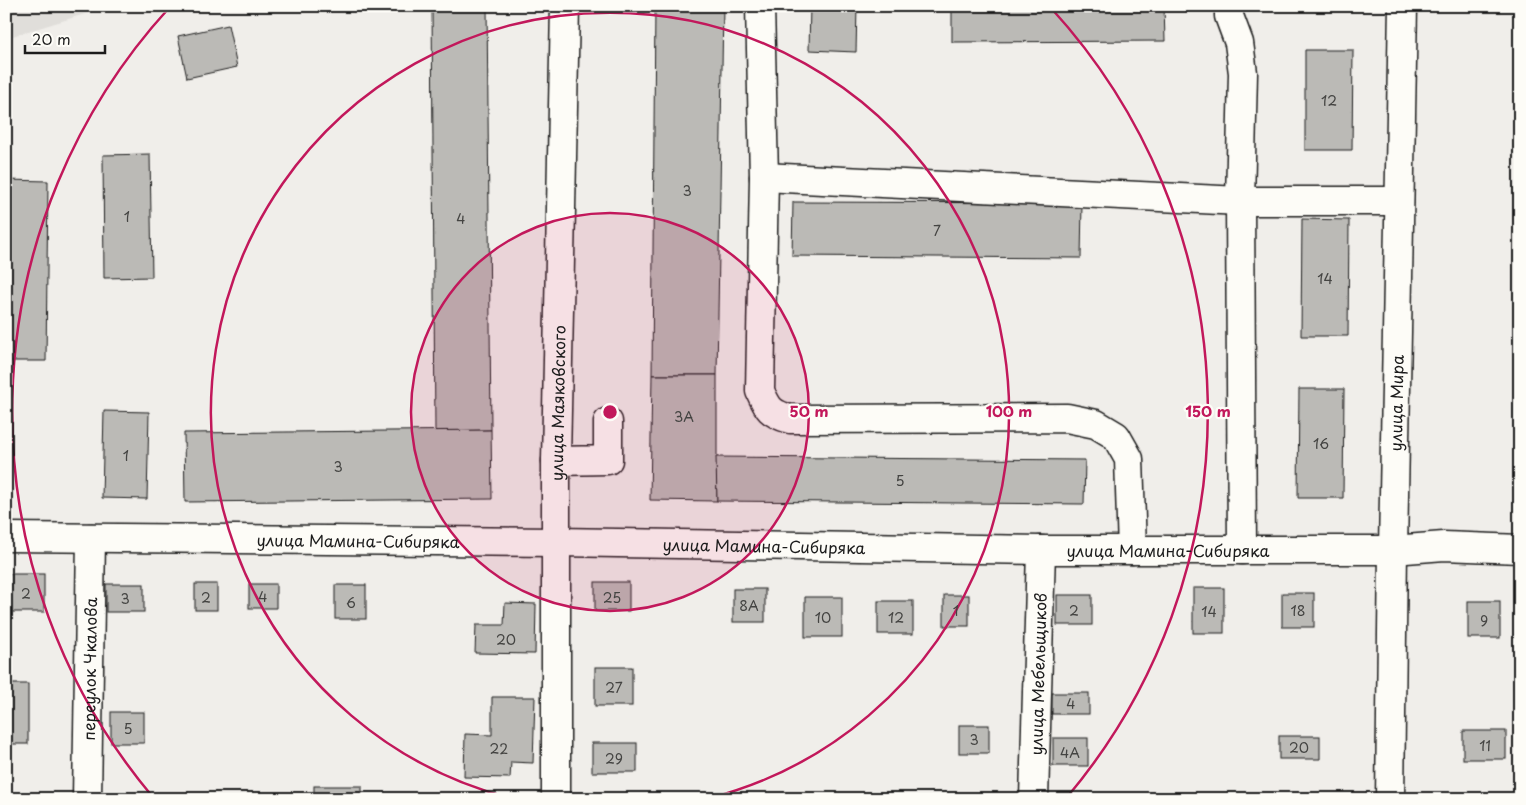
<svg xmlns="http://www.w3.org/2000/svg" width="1526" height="805" viewBox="0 0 1526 805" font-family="'Playpen Sans',sans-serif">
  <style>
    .built { fill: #e0deda }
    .building { fill: #bbbab6; stroke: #1c1c1c }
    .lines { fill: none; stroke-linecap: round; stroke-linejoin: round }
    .minor-casing { stroke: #1c1c1c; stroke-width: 31 }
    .minor { stroke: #fdfcf7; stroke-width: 28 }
    .ring { fill: none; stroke: #c2185b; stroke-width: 2.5 }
    .labels { text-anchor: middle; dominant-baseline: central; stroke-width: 4.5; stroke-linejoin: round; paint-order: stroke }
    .number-label { font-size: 14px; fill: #444442 }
    .street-label { font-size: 16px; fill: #1c1c1c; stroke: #fdfcf7 }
    .centre { fill: #c2185b; stroke: #fdfcf7; stroke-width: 2.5 }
    .ring-label { font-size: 15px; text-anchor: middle; font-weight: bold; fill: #c2185b; stroke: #fdfcf7; stroke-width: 4.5; stroke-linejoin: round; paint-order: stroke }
  </style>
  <rect width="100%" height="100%" fill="#f0eeea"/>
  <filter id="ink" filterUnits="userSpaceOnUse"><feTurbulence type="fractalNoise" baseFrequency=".02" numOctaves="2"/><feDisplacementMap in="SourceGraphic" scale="10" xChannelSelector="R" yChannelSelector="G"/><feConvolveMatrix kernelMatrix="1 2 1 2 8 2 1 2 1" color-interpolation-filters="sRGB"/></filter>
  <g filter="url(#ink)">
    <polygon class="built" points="6,6 111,6 6,38"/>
    <g class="building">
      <polygon points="432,6 487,6 491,430 435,431"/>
      <polygon points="655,6 723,6 717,375 652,375"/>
      <polygon points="810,6 857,6 856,52 809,50"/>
      <polygon points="952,6 1164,6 1165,41 952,42"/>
      <polygon points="228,25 237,67 187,78 178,36"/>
      <polygon points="1305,50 1353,50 1352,150 1305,150"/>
      <polygon points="150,154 152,277 104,278 103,155"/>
      <polygon points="6,180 48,181 46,361 6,361"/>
      <polygon points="793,202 1082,203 1081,258 792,256"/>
      <polygon points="1302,219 1349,220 1348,336 1301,336"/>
      <polygon points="652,375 717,375 717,501 650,500"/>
      <polygon points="1299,389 1344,389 1343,498 1298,498"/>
      <polygon points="104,411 149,412 147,499 102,498"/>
      <polygon points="491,430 492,499 185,502 184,433"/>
      <polygon points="716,457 1085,460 1084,504 717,501"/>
      <rect x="7" y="574" width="37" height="38"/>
      <rect x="595" y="582" width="34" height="29"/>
      <rect x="106" y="584" width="38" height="28"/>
      <rect x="195" y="584" width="22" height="26"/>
      <rect x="249" y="584" width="27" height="24"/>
      <rect x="335" y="585" width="31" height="34"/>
      <rect x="1193" y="588" width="31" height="45"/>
      <rect x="733" y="589" width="32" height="33"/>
      <rect x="1282" y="593" width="32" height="34"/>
      <rect x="944" y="595" width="25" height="31"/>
      <rect x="1057" y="595" width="35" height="30"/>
      <rect x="805" y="597" width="37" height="40"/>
      <rect x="878" y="601" width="35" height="33"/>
      <rect x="1468" y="601" width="32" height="37"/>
      <polygon points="505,603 536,604 535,654 475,653 476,625 504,625"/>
      <rect x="595" y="667" width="37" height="39"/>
      <rect x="6" y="684" width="22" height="60"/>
      <rect x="1052" y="693" width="37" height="21"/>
      <polygon points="492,697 535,697 533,763 511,762 510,778 464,777 465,734 492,735"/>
      <rect x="111" y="712" width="33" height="31"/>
      <rect x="959" y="725" width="30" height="28"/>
      <rect x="1463" y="731" width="43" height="28"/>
      <rect x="1279" y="736" width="41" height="23"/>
      <rect x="1053" y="738" width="35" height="28"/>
      <rect x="592" y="743" width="45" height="29"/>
      <rect x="314" y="786" width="48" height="13"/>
    </g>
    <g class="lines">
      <defs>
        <g id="minor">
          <path d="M 760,6 L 764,177 L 760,391 C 768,409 770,413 790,419 L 1067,418 L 1096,424 L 1116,436 L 1129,459 L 1132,550"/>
          <polyline points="1229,6 1229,16 1239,43 1243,73 1240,201 1242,550"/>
          <polyline points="764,177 1240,201 1399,201"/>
          <polyline points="556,461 608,460 608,422"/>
          <path id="s1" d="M 6,537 L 557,542 L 1041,550 L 1393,550 L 1444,546 L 1520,549"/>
          <path id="s2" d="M 87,799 L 91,538"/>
          <path id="s3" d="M 556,799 L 556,461 L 565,6"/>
          <path id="s4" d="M 1034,799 L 1041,550"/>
          <path id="s5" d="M 1390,799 L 1393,550 L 1403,6"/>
        </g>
      </defs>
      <use href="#minor" class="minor-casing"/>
      <use href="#minor" class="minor"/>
    </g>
  </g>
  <circle cx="610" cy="412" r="199" fill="#c2185b" fill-opacity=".12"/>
  <g class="ring">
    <circle cx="610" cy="412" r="199"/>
    <path d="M510 798A399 399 0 1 1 710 798"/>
    <path d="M152 796A598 598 0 0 1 169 8M1051 8A598 598 0 0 1 1068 796"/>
  </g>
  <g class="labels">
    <g class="number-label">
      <text x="1329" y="100">12</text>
      <text x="687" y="190">3</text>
      <text x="127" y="216">1</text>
      <text x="461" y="218">4</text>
      <text x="937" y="230">7</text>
      <text x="1325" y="278">14</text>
      <text x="684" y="416">3А</text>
      <text x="1321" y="443">16</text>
      <text x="126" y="455">1</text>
      <text x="338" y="466">3</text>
      <text x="900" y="480">5</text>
      <text x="26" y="593">2</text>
      <text x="263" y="596">4</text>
      <text x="206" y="597">2</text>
      <text x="612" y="597">25</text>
      <text x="125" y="598">3</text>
      <text x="351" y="602">6</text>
      <text x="749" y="605">8А</text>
      <text x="956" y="610">1</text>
      <text x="1074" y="610">2</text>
      <text x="1298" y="610">18</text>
      <text x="1209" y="611">14</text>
      <text x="823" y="617">10</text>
      <text x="896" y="617">12</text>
      <text x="1484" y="620">9</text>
      <text x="506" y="639">20</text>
      <text x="614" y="687">27</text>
      <text x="1071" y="703">4</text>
      <text x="128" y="728">5</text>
      <text x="974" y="739">3</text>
      <text x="1485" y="745">11</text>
      <text x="1299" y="747">20</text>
      <text x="499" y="748">22</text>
      <text x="1070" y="752">4А</text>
      <text x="614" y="758">29</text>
    </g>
    <g class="street-label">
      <text stroke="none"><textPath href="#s3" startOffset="396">улица Маяковского</textPath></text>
      <text stroke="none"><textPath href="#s5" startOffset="396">улица Мира</textPath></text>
      <text stroke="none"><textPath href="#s1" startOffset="352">улица Мамина-Сибиряка</textPath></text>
      <text stroke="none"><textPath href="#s1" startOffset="758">улица Мамина-Сибиряка</textPath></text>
      <text stroke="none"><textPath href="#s1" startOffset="1162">улица Мамина-Сибиряка</textPath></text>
      <text stroke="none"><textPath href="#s2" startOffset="130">переулок Чкалова</textPath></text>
      <text stroke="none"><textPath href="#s4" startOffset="125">улица Мебельщиков</textPath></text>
    </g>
  </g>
  <circle cx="610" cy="412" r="8" class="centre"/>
  <g class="ring-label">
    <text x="809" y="417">50 m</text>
    <text x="1009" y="417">100 m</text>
    <text x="1208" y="417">150 m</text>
  </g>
  <rect width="1526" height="805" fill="none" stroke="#fdfcf7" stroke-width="25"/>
  <rect x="12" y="12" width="1501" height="780" fill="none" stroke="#1c1c1c" stroke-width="2" filter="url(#ink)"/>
  <path d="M25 45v8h80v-8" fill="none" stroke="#1c1c1c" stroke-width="2.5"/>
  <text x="32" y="45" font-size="15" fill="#1c1c1c" stroke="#fdfcf7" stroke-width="4" paint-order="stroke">20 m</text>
</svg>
